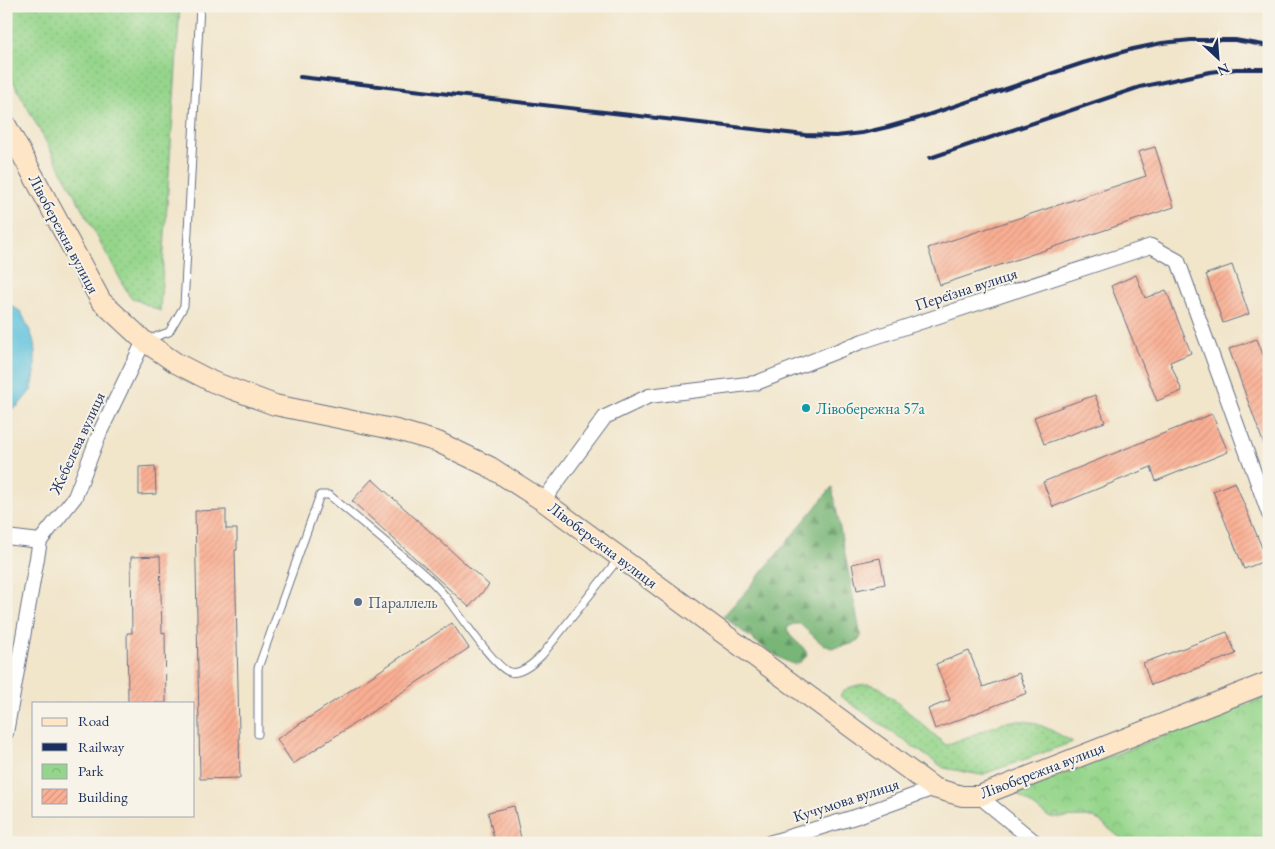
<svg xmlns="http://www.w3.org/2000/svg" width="1275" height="849" viewBox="0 0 1275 849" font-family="'EB Garamond',serif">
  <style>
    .grass { fill: url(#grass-dots); stroke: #588274 }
    .forest { fill: url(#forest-firs); stroke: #4a726a }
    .park { fill: url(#park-crowns); stroke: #588274 }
    .water { fill: #5fc2dd; stroke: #3d789e }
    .building { fill: url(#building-hatch) }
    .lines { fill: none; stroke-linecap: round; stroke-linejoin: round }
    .service-casing { stroke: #666f84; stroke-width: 9 }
    .minor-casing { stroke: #666f84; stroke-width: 16 }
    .secondary-casing { stroke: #666f84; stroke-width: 22 }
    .service { stroke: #fff; stroke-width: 7 }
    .minor { stroke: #fff; stroke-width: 14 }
    .secondary { stroke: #fde5c5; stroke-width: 20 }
    .rail { stroke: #1b2f5e; stroke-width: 4 }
    .culture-dot { fill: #0f9aa8; stroke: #f7f3e8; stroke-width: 2 }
    .service-dot { fill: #5c6f8a; stroke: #f7f3e8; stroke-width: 2 }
    .labels { text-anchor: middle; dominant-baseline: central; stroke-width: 4; stroke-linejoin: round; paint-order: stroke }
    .street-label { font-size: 16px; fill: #1b2f5e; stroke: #f7f3e8 }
    .culture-label { font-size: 16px; fill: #0d838f; stroke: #f7f3e8; text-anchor: start }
    .service-label { font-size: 16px; fill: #4e5e75; stroke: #f7f3e8; text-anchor: start }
  </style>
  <defs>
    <pattern id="grass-dots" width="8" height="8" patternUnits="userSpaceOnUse" patternTransform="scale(1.25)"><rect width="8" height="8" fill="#95d58b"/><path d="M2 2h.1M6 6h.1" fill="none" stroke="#80b77a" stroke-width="1.8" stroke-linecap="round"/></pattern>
    <pattern id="forest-firs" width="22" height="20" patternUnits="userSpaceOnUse" patternTransform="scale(1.25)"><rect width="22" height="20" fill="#78b677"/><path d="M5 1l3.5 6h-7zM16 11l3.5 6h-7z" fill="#629465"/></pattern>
    <pattern id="park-crowns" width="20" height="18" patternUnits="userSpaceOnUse" patternTransform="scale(1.25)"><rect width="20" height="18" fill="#95d58b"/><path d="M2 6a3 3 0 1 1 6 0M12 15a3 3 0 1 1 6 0" fill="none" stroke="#80b77a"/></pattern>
    <pattern id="building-hatch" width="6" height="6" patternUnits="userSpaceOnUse" patternTransform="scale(1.25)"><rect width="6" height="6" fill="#faaf93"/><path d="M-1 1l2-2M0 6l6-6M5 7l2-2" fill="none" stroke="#d69781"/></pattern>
  </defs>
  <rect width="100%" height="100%" fill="#f7f3e8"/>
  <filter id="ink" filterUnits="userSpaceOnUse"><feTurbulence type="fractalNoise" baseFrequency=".02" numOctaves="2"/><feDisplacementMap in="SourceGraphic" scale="10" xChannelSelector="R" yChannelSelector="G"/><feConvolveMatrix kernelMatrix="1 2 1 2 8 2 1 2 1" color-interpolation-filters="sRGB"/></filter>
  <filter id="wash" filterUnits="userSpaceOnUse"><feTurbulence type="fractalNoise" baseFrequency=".0096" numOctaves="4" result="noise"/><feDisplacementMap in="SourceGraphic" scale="20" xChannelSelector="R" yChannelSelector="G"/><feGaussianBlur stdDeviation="1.12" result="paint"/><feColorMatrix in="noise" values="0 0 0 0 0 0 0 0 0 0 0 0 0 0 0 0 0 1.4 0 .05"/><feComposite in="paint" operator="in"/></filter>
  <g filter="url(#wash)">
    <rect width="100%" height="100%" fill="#f1e5ca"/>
    <g class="grass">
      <polygon points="6,6 180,6 160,311 130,297 6,68"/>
      <path d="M 869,684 L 876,686 L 882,689 L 946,745 L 1003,723 C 1030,715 1050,730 1073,742 L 981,775 L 944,768 L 840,696 C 846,686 857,685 869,684 Z"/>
    </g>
    <path class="forest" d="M 832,487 L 861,637 C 854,646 841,646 831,648 L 821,643 L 800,624 L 793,624 L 787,628 C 789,640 803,643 807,654 C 805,659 800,663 795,664 C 784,665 734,625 723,616 L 744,594 Z"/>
    <polygon class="park" points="1269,696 1269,843 1127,843 1094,817 1050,818 1018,795 1018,792 1023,789"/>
    <polygon class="water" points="6,302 21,312 30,331 34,342 35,353 35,372 32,389 18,406 6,412"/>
    <g id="blocks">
      <g class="building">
        <polygon points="1155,147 1174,207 940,285 928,248 1146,176 1138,152"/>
        <polygon points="1232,265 1249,314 1223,323 1206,274"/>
        <polygon points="1136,275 1145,298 1166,290 1191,353 1170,362 1182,391 1157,401 1111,286"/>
        <polygon points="1257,339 1269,370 1269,453 1267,453 1229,349"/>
        <polygon points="1095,395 1105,422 1044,444 1034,417"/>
        <polygon points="1212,414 1228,452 1156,481 1151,467 1053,507 1043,482"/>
        <polygon points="155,466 156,494 139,495 139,467"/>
        <polygon points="372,479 489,585 469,607 352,501"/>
        <polygon points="1235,482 1267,560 1244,569 1213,491"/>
        <polygon points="226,510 226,529 237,529 237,550 235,550 240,778 200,779 195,511"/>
        <polygon points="160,556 162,633 165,632 166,703 128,703 127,633 132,633 131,557"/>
        <polygon points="880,558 885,584 857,590 852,564"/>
        <polygon points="452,623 469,648 293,764 277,739"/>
        <polygon points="1227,632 1236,654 1151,685 1143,663"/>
        <polygon points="969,651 983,687 1019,673 1027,693 935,729 928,709 950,700 936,664"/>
        <polygon points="514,806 522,843 495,843 488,812"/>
      </g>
    </g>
  </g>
  <g filter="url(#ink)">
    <use href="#blocks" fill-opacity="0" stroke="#666f84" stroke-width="1"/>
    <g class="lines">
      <defs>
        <g id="service">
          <polyline points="149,339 169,332 184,306 200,6"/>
          <path d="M 258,734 L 258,668 L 320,495 L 329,495 C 352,514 374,532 396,551 C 416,567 436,583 451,604 C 461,617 497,670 510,672 C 521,675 535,662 542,655 L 619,558"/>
        </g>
        <g id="minor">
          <polyline points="543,501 605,417 649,396 756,383 863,341 1151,246 1178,261 1269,514"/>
          <polyline points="6,537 40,541"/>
          <polyline points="6,733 40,541 75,497 100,432 144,341"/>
          <polyline points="979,796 1036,843"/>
          <polyline points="769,843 858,816 934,788"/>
        </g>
        <polyline id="secondary" points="6,125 101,301 144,341 176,363 213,382 275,405 397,430 438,442 490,467 543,501 934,788 962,796 979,796 1269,682"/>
      </defs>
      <use href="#service" class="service-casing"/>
      <use href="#minor" class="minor-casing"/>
      <use href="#secondary" class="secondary-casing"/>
      <use href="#service" class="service"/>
      <use href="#minor" class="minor"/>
      <use href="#secondary" class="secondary"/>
      <g class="rail">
        <polyline points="300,77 805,135 836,136 862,133 888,127 916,119 1083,63 1133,49 1162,43 1191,40 1235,40 1269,46"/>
        <polyline points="930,158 1140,87 1210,72 1236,69 1269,69"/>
      </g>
    </g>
  </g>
  <circle class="culture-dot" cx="806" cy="408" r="5"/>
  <circle class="service-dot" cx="358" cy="602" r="5"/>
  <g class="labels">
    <g class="street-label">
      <text transform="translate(64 234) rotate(62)">Лівобережна вулиця</text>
      <text transform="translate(966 289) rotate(-18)">Переїзна вулиця</text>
      <text transform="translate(77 443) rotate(-65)">Жебелєва вулиця</text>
      <text transform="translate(603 545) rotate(37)">Лівобережна вулиця</text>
      <text transform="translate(1042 770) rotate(-21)">Лівобережна вулиця</text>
      <text transform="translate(846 800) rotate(-18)">Кучумова вулиця</text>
    </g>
    <g class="culture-label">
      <text x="816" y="408">Лівобережна 57а</text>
    </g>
    <g class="service-label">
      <text x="368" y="602">Параллель</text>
    </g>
  </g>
  <rect width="1275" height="849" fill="none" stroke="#f7f3e8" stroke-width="25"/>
  <rect x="32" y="702" width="162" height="115" fill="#f7f3e8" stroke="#9fa5b1"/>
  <rect x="42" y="718" width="25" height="8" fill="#fde5c5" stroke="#9fa5b1"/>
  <text x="78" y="726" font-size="15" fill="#1b2f5e">Road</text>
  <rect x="42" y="743" width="25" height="8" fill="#1b2f5e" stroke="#9fa5b1"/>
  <text x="78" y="752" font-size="15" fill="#1b2f5e">Railway</text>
  <rect x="42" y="764" width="25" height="15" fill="url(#park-crowns)" stroke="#9fa5b1"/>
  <text x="78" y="776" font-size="15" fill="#1b2f5e">Park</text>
  <rect x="42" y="789" width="25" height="15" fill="url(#building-hatch)" stroke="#9fa5b1"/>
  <text x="78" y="802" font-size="15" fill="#1b2f5e">Building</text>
  <g transform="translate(1218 58) rotate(154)" stroke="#f7f3e8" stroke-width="4" paint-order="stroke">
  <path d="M0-4L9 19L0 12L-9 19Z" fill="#1b2f5e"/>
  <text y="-8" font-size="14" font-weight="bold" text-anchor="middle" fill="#1b2f5e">N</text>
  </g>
</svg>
